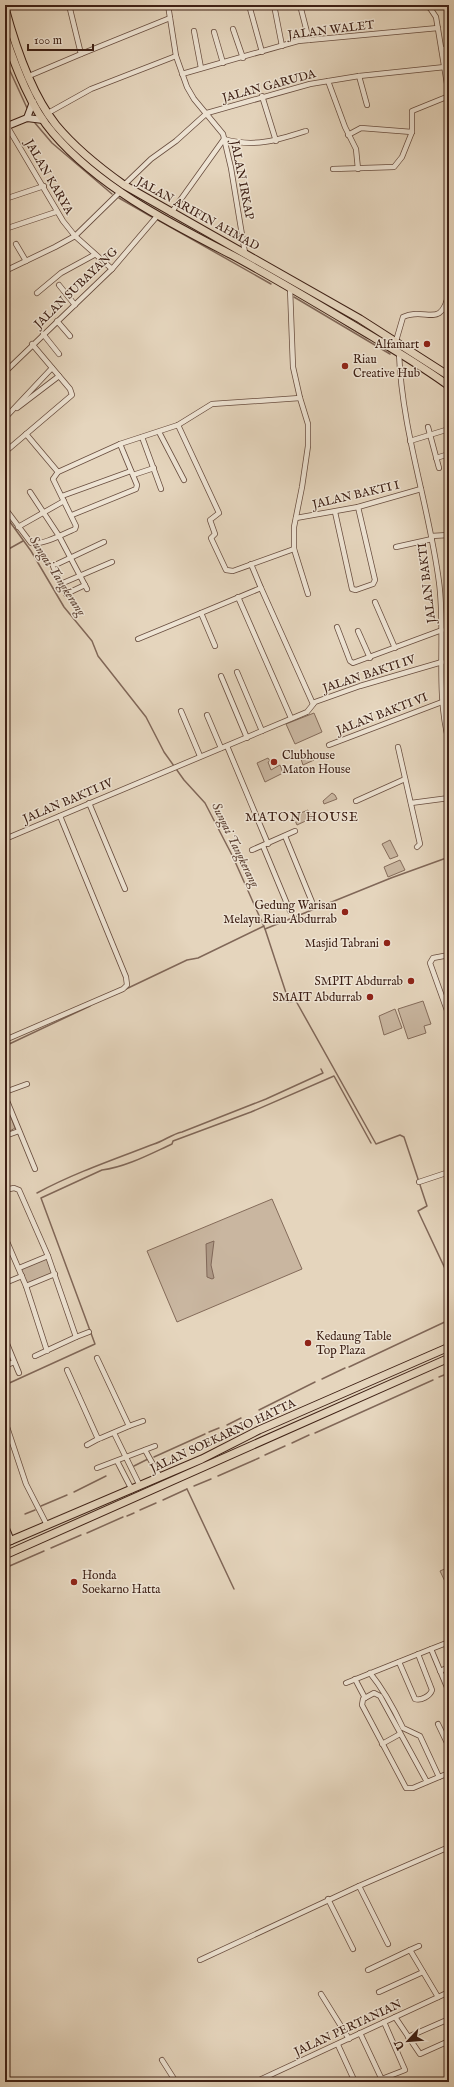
<svg xmlns="http://www.w3.org/2000/svg" width="454" height="2087" viewBox="0 0 454 2087" font-family="'IM FELL English',serif">
  <style>
    .green { fill: #c9b6a0; stroke: #846b5a }
    .water { fill: #ac9784; stroke: #806758 }
    .lines { fill: none; stroke-linecap: round; stroke-linejoin: round }
    .stream { stroke: #806758; stroke-width: 1.5 }
    .street-casing { stroke: #684d3f; stroke-width: 6 }
    .secondary-casing { stroke: #3e2015; stroke-width: 8 }
    .primary-casing { stroke: #3e2015; stroke-width: 9 }
    .street { stroke: #eee4d4; stroke-width: 4.5 }
    .secondary { stroke: #eee4d4; stroke-width: 6 }
    .primary { stroke: #e5d5bd; stroke-width: 7 }
    .poi-dot { fill: #8f2418; stroke: #eee4d4; stroke-width: 1.5 }
    .labels { text-anchor: middle; dominant-baseline: central; stroke-width: 3; stroke-linejoin: round; paint-order: stroke }
    .street-label { font-size: 12px; fill: #3e2015; stroke: #eee4d4 }
    .poi-label { font-size: 12px; fill: #3e2015; stroke: #eee4d4; text-anchor: end }
    .water-label { font-size: 13px; font-style: italic; fill: #5f4436; stroke: #eee4d4 }
    .neighbourhood-label { font-size: 13px; letter-spacing: 1px; fill: #3e2015; stroke: #eee4d4 }
  </style>
  <rect width="100%" height="100%" fill="#e5d5bd"/>
  <filter id="stains"><feTurbulence type="fractalNoise" baseFrequency=".005" numOctaves="4"/><feColorMatrix values="0 0 0 0 .2 0 0 0 0 .09 0 0 0 0 .02 0 0 0 .5 -.17"/></filter>
  <radialGradient id="worn" r=".72"><stop offset=".6" stop-color="#630" stop-opacity="0"/><stop offset="1" stop-color="#630" stop-opacity=".3"/></radialGradient>
  <g class="green">
    <polygon points="314,713 322,732 295,744 286,724"/>
    <polygon points="311,754 314,760 303,765 301,759"/>
    <polygon points="268,758 270,761 268,762 271,770 280,765 283,773 265,782 257,763"/>
    <polygon points="332,793 335,795 337,799 324,804 323,801"/>
    <polygon points="308,810 312,818 297,825 293,816"/>
    <polygon points="390,840 398,856 390,859 382,844"/>
    <polygon points="400,860 405,870 388,877 384,867"/>
    <polygon points="423,1001 431,1024 424,1026 426,1033 408,1039 398,1009"/>
    <polygon points="395,1009 402,1028 384,1035 379,1016"/>
    <polygon points="5,1102 15,1128 5,1134"/>
    <polygon points="272,1199 302,1269 177,1322 147,1251"/>
    <polygon points="48,1257 54,1273 26,1284 20,1268"/>
    <polygon points="449,1567 449,1590 440,1571"/>
  </g>
  <polygon class="water" points="214,1241 211,1265 214,1278 212,1279 207,1277 206,1244"/>
  <g class="lines">
    <g class="stream">
      <polyline points="5,60 27,108"/>
      <polyline points="35,123 52,143 112,194"/>
      <polyline points="119,198 152,217"/>
      <polyline points="158,220 271,284"/>
      <polyline points="294,297 390,354"/>
      <polyline points="5,515 31,551 64,607 92,641 98,656 146,717 164,752 184,780 205,803 233,857 265,929 289,1002 296,1001 376,1144 400,1135 404,1137 427,1206 418,1211 449,1277"/>
      <polyline points="5,551 23,541"/>
      <polyline points="265,929 391,878 449,857"/>
      <polyline points="126,989 187,960 198,958 264,926"/>
      <polyline points="5,1046 90,1006"/>
      <path d="M 37,1193 C 74,1173 115,1159 154,1144 C 164,1141 172,1134 182,1132 L 266,1099 L 323,1073 L 321,1069"/>
      <polyline points="349,1367 449,1320"/>
      <polyline points="439,1377 449,1373"/>
      <polyline points="322,1379 345,1368"/>
      <path d="M 5,1385 L 95,1344 L 41,1198 L 102,1170 C 126,1167 150,1154 172,1144 L 173,1141 L 251,1112 L 334,1076 L 371,1143"/>
      <polyline points="259,1410 315,1382"/>
      <polyline points="227,1425 241,1418"/>
      <polyline points="209,1432 219,1428"/>
      <polyline points="315,1433 433,1380"/>
      <polyline points="292,1443 309,1435"/>
      <polyline points="265,1455 285,1446"/>
      <polyline points="154,1457 205,1434"/>
      <polyline points="134,1466 148,1459"/>
      <polyline points="218,1476 259,1458"/>
      <polyline points="194,1486 211,1479"/>
      <polyline points="187,1489 234,1589"/>
      <polyline points="74,1492 106,1476"/>
      <polyline points="163,1500 187,1489"/>
      <polyline points="41,1506 67,1495"/>
      <polyline points="140,1510 156,1503"/>
      <polyline points="25,1514 35,1510"/>
      <polyline points="127,1516 134,1513"/>
      <polyline points="87,1533 123,1517"/>
      <polyline points="51,1548 81,1535"/>
      <polyline points="5,1568 44,1551"/>
    </g>
    <defs>
      <g id="street">
        <polyline points="168,5 176,56 187,87 194,99 223,134 231,168 245,253"/>
        <polyline points="249,5 262,52"/>
        <polyline points="274,5 282,46"/>
        <polyline points="300,5 309,40"/>
        <polyline points="421,5 430,8 436,17 449,96"/>
        <polyline points="233,29 243,58"/>
        <polyline points="194,31 201,68"/>
        <polyline points="214,32 223,63"/>
        <polyline points="442,49 449,49"/>
        <polyline points="81,54 170,18"/>
        <polyline points="182,74 298,41 438,28"/>
        <polyline points="29,76 81,54 70,9 76,5"/>
        <polyline points="359,76 367,105"/>
        <polyline points="328,81 345,127 356,149 358,169"/>
        <polyline points="262,96 276,141"/>
        <polyline points="48,113 91,89 176,56"/>
        <polyline points="7,126 63,221 75,236 112,269"/>
        <polyline points="348,135 361,128 412,132"/>
        <polyline points="333,169 394,167 402,157 412,132 412,111 449,96"/>
        <polyline points="124,185 151,159 176,141 207,113 310,84 359,76 445,67"/>
        <polyline points="5,193 8,198"/>
        <polyline points="5,199 44,186"/>
        <path d="M 171,213 L 224,139 C 254,148 278,140 306,131"/>
        <polyline points="5,229 56,212"/>
        <polyline points="16,244 26,261"/>
        <polyline points="5,271 55,247 75,236 120,192"/>
        <polyline points="59,285 75,305"/>
        <polyline points="290,288 293,367 300,398 308,424 308,446 302,487 294,527 294,549 308,594"/>
        <polyline points="37,293 61,273 94,255"/>
        <polyline points="57,321 70,336"/>
        <polyline points="43,334 59,354"/>
        <path d="M 396,341 L 403,317 C 426,306 441,331 449,292"/>
        <path d="M 399,353 C 402,432 429,505 439,582 C 446,635 435,690 449,742"/>
        <polyline points="5,372 112,269 158,215"/>
        <polyline points="17,408 59,376"/>
        <polyline points="5,418 52,368"/>
        <polyline points="178,425 219,513 210,520 215,534 211,538 226,570 233,571 294,549"/>
        <polyline points="428,427 439,468"/>
        <polyline points="159,432 184,480"/>
        <polyline points="26,434 58,472"/>
        <polyline points="142,437 161,489"/>
        <polyline points="410,441 449,429"/>
        <polyline points="5,452 72,395 70,389 32,344"/>
        <polyline points="436,458 449,454"/>
        <polyline points="133,475 154,468"/>
        <polyline points="30,492 59,536 87,589"/>
        <polyline points="62,496 131,471"/>
        <path d="M 7,511 L 31,543 C 44,545 63,534 75,529 L 76,526 L 53,479 L 58,472 L 120,444 L 178,425 L 212,404 L 300,398"/>
        <polyline points="335,512 352,589 356,590 373,584 375,580 358,507"/>
        <polyline points="72,515 136,489 137,485 120,444"/>
        <polyline points="296,518 358,507 421,489"/>
        <polyline points="18,527 64,501"/>
        <polyline points="431,536 449,535"/>
        <polyline points="104,542 53,566 60,582 63,583 112,562"/>
        <polyline points="396,547 432,539"/>
        <polyline points="261,588 313,704"/>
        <polyline points="66,594 85,585"/>
        <polyline points="238,597 291,718"/>
        <polyline points="375,602 395,648"/>
        <polyline points="337,627 350,661 353,663 442,630"/>
        <polyline points="358,631 370,658"/>
        <polyline points="138,639 201,613"/>
        <polyline points="215,646 201,613 261,588 251,564"/>
        <polyline points="237,672 262,731"/>
        <polyline points="221,676 247,738"/>
        <polyline points="181,711 200,756"/>
        <polyline points="207,715 221,748"/>
        <polyline points="329,745 442,702 449,697"/>
        <polyline points="227,746 268,844"/>
        <polyline points="398,747 420,844 417,847"/>
        <polyline points="356,801 405,779"/>
        <polyline points="89,803 125,889"/>
        <polyline points="411,803 449,798"/>
        <polyline points="285,836 312,902"/>
        <polyline points="5,839 307,712 315,702 360,686 442,662"/>
        <polyline points="263,846 290,911"/>
        <polyline points="252,850 295,831"/>
        <polyline points="5,929 7,934"/>
        <polyline points="449,955 433,958 430,963 449,1016"/>
        <polyline points="5,1040 123,989 127,985 126,977 60,816"/>
        <polyline points="5,1092 27,1084"/>
        <polyline points="5,1096 35,1169"/>
        <polyline points="5,1136 19,1131"/>
        <polyline points="419,1182 449,1172"/>
        <polyline points="5,1190 14,1188 19,1190 48,1256 76,1337 35,1356"/>
        <polyline points="5,1237 26,1286 47,1351"/>
        <polyline points="19,1268 48,1256"/>
        <polyline points="5,1283 22,1276"/>
        <polyline points="26,1286 55,1274"/>
        <polyline points="76,1337 89,1332"/>
        <polyline points="5,1339 19,1373"/>
        <polyline points="5,1366 14,1362"/>
        <polyline points="67,1370 98,1439 101,1438 129,1426 97,1358"/>
        <polyline points="5,1421 26,1484 47,1525"/>
        <polyline points="129,1426 143,1421"/>
        <polyline points="114,1433 140,1486"/>
        <polyline points="87,1445 98,1439"/>
        <polyline points="145,1450 160,1477"/>
        <polyline points="117,1461 132,1490"/>
        <polyline points="97,1468 155,1446"/>
        <polyline points="449,1642 431,1649 449,1692"/>
        <path d="M 399,1662 L 415,1699 C 421,1701 430,1696 432,1690 L 418,1654"/>
        <polyline points="440,1671 449,1667"/>
        <path d="M 370,1673 C 384,1690 394,1709 403,1728 L 420,1736 L 439,1777 L 449,1773"/>
        <polyline points="355,1679 365,1698"/>
        <polyline points="346,1683 431,1649"/>
        <polyline points="438,1724 449,1747"/>
        <polyline points="382,1744 400,1734"/>
        <polyline points="427,1782 380,1696 374,1693 363,1699 362,1705 406,1788 413,1788 439,1777"/>
        <polyline points="328,1899 353,1949"/>
        <polyline points="388,1944 359,1886 449,1847"/>
        <polyline points="410,1950 419,1946"/>
        <polyline points="200,1960 359,1886"/>
        <polyline points="368,1970 410,1950 438,1997"/>
        <polyline points="379,1992 423,1972"/>
        <polyline points="321,1994 349,2039"/>
        <polyline points="395,2017 420,2054 449,2041"/>
        <polyline points="360,2033 383,2082"/>
        <polyline points="408,2037 449,2019"/>
        <polyline points="338,2045 355,2082"/>
        <polyline points="162,2060 176,2082"/>
        <polyline points="255,2082 449,1992"/>
        <polyline points="374,2082 405,2070 384,2022"/>
      </g>
      <g id="secondary">
        <polyline points="27,118 33,102"/>
        <polyline points="5,127 27,118 43,120"/>
        <polyline points="5,1526 11,1541"/>
      </g>
      <g id="primary">
        <path d="M 5,8 C 15,45 32,95 56,125 C 75,148 100,168 124,185 L 360,319 L 449,376"/>
        <path d="M 5,36 C 16,68 31,108 53,133 C 100,188 168,222 232,255 C 280,281 326,309 373,337 C 399,353 425,368 449,386"/>
        <polyline points="5,1543 202,1459 259,1430 449,1347"/>
        <polyline points="5,1555 449,1358"/>
      </g>
    </defs>
    <use href="#street" class="street-casing"/>
    <use href="#secondary" class="secondary-casing"/>
    <use href="#primary" class="primary-casing"/>
    <use href="#street" class="street"/>
    <use href="#secondary" class="secondary"/>
    <use href="#primary" class="primary"/>
  </g>
  <g class="poi-dot">
    <circle cx="427" cy="344" r="4"/>
    <circle cx="345" cy="366" r="4"/>
    <circle cx="274" cy="762" r="4"/>
    <circle cx="345" cy="912" r="4"/>
    <circle cx="387" cy="943" r="4"/>
    <circle cx="411" cy="981" r="4"/>
    <circle cx="370" cy="997" r="4"/>
    <circle cx="308" cy="1343" r="4"/>
    <circle cx="74" cy="1582" r="4"/>
  </g>
  <g class="labels">
    <g class="street-label">
      <text transform="translate(331 30) rotate(-7)">JALAN WALET</text>
      <text transform="translate(269 86) rotate(-15)">JALAN GARUDA</text>
      <text transform="translate(49 177) rotate(60)">JALAN KARYA</text>
      <text transform="translate(242 180) rotate(79)">JALAN IRKAP</text>
      <text transform="translate(198 214) rotate(29)">JALAN ARIFIN AHMAD</text>
      <text transform="translate(76 288) rotate(-44)">JALAN SUBAYANG</text>
      <text transform="translate(356 495) rotate(-13)">JALAN BAKTI I</text>
      <text transform="translate(427 583) rotate(-97)">JALAN BAKTI</text>
      <text transform="translate(369 674) rotate(-18)">JALAN BAKTI IV</text>
      <text transform="translate(382 714) rotate(-21)">JALAN BAKTI VI</text>
      <text transform="translate(68 801) rotate(-23)">JALAN BAKTI IV</text>
      <text transform="translate(223 1436) rotate(-25)">JALAN SOEKARNO HATTA</text>
      <text transform="translate(348 2028) rotate(-25)">JALAN PERTANIAN</text>
    </g>
    <g class="poi-label">
      <text x="419" y="344">Alfamart</text>
      <text x="353" y="359" text-anchor="start">Riau<tspan x="353" dy="14">Creative Hub</tspan></text>
      <text x="282" y="755" text-anchor="start">Clubhouse<tspan x="282" dy="14">Maton House</tspan></text>
      <text x="337" y="905">Gedung Warisan<tspan x="337" dy="14">Melayu Riau Abdurrab</tspan></text>
      <text x="379" y="943">Masjid Tabrani</text>
      <text x="403" y="981">SMPIT Abdurrab</text>
      <text x="362" y="997">SMAIT Abdurrab</text>
      <text x="316" y="1336" text-anchor="start">Kedaung Table<tspan x="316" dy="14">Top Plaza</tspan></text>
      <text x="82" y="1575" text-anchor="start">Honda<tspan x="82" dy="14">Soekarno Hatta</tspan></text>
    </g>
    <g class="water-label">
      <text transform="translate(57 576) rotate(57)">Sungai Tangkerang</text>
      <text transform="translate(235 845) rotate(64)">Sungai Tangkerang</text>
    </g>
    <g class="neighbourhood-label">
      <text x="302" y="817">MATON HOUSE</text>
    </g>
  </g>
  <rect width="454" height="2087" fill="none" stroke="#e5d5bd" stroke-width="20"/>
  <rect x="6" y="6" width="442" height="2075" fill="none" stroke="#3e2015" stroke-width="2"/>
  <rect x="10" y="10" width="434" height="2067" fill="none" stroke="#3e2015"/>
  <g transform="translate(408 2041) rotate(244)" stroke="#eee4d4" stroke-width="3" paint-order="stroke">
  <path d="M0-3L7 15L0 10L-7 15Z" fill="#3e2015"/>
  <text y="-6" font-size="11" font-weight="bold" text-anchor="middle" fill="#3e2015">U</text>
  </g>
  <path d="M28 44v6h65v-6" fill="none" stroke="#3e2015" stroke-width="2"/>
  <text x="34" y="44" font-size="12" fill="#3e2015" stroke="#eee4d4" stroke-width="3" paint-order="stroke">100 m</text>
  <rect width="100%" height="100%" filter="url(#stains)"/>
  <rect width="100%" height="100%" fill="url(#worn)"/>
</svg>
